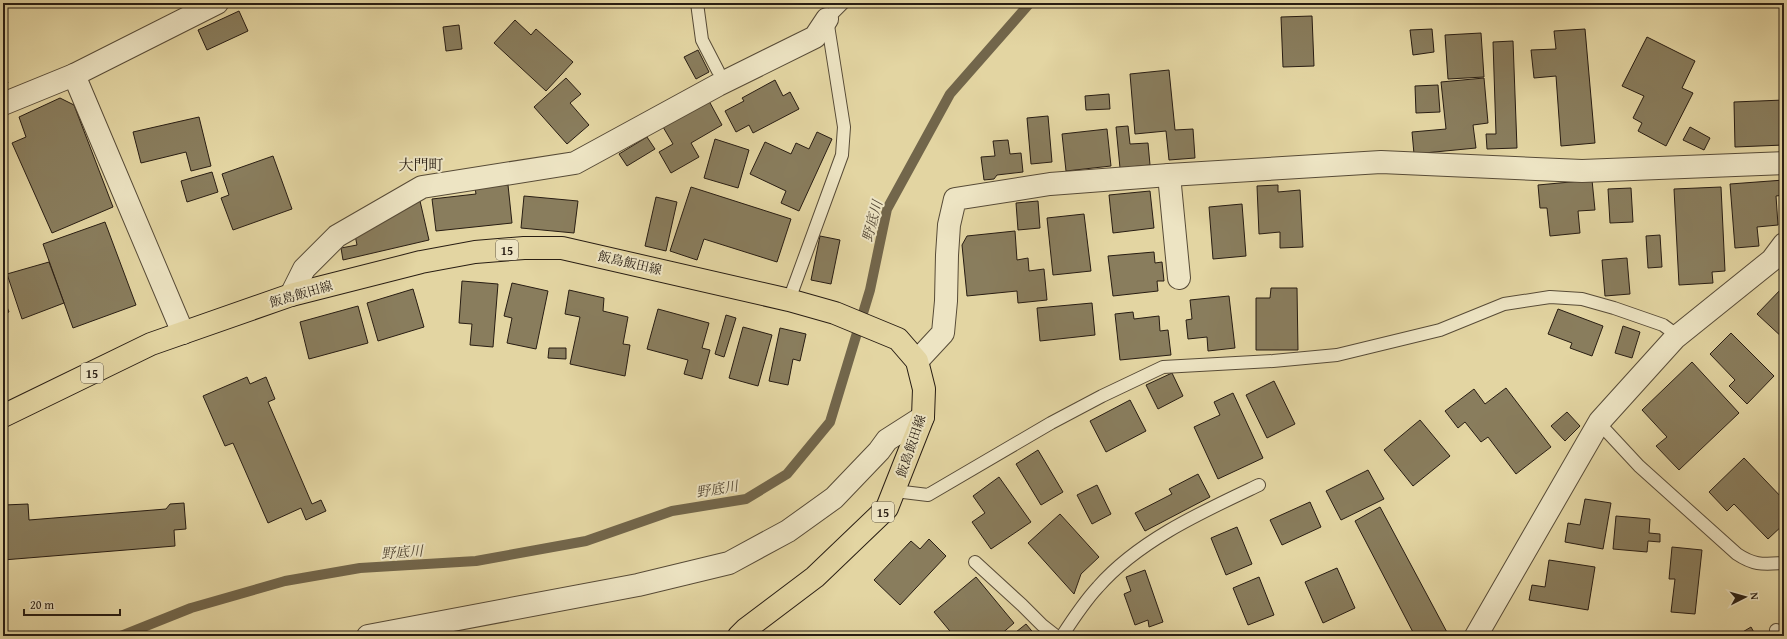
<svg xmlns="http://www.w3.org/2000/svg" width="1787" height="639" viewBox="0 0 1787 639" font-family="'Gentium Book Plus','Noto Serif JP',serif">
  <style>
    .lines { fill: none; stroke-linecap: round; stroke-linejoin: round }
    .stream { stroke: #72664b; stroke-width: 10 }
    .building { fill: #897d5d; stroke: #281d13 }
    .service-casing { stroke: #574b37; stroke-width: 14 }
    .minor-casing { stroke: #574b37; stroke-width: 24 }
    .primary-casing { stroke: #281d13; stroke-width: 24 }
    .service { stroke: #ede4c3; stroke-width: 12 }
    .minor { stroke: #ede4c3; stroke-width: 22 }
    .primary { stroke: #e3d5a2; stroke-width: 22 }
    .labels { text-anchor: middle; dominant-baseline: central; stroke-width: 4; stroke-linejoin: round; paint-order: stroke }
    .shield { fill: #ede4c3; stroke: #635948; stroke-width: 1 }
    .shield-label { font-size: 12px; font-weight: bold; fill: #281d13 }
    .street-label { font-size: 13px; fill: #281d13; stroke: #ede4c3 }
    .water-label { font-size: 14px; font-style: italic; fill: #534734; stroke: #ede4c3 }
    .quarter-label { font-size: 15px; fill: #281d13; stroke: #ede4c3 }
  </style>
  <rect width="100%" height="100%" fill="#e3d5a2"/>
  <filter id="stains"><feTurbulence type="fractalNoise" baseFrequency=".005" numOctaves="4"/><feColorMatrix values="0 0 0 0 .2 0 0 0 0 .09 0 0 0 0 .02 0 0 0 .5 -.17"/></filter>
  <radialGradient id="worn" r=".72"><stop offset=".6" stop-color="#630" stop-opacity="0"/><stop offset="1" stop-color="#630" stop-opacity=".3"/></radialGradient>
  <g class="lines">
    <polyline class="stream" points="121,636 191,608 285,581 360,568 476,561 586,541 672,511 746,499 787,474 830,422 870,290 887,209 950,94 1030,3"/>
  </g>
  <g class="building">
    <polygon points="239,11 248,31 207,50 198,30"/>
    <polygon points="1312,16 1314,66 1283,67 1281,17"/>
    <polygon points="515,20 531,35 536,29 573,62 546,91 494,43"/>
    <polygon points="459,25 462,49 446,51 443,27"/>
    <polygon points="1432,29 1434,52 1413,55 1410,30"/>
    <polygon points="1585,29 1595,143 1561,146 1556,76 1534,78 1531,50 1556,49 1554,31"/>
    <polygon points="1481,33 1484,77 1448,79 1445,35"/>
    <polygon points="1647,37 1695,61 1682,88 1693,93 1666,146 1638,131 1642,123 1633,118 1644,96 1622,86"/>
    <polygon points="1513,41 1517,148 1487,149 1486,134 1496,134 1493,42"/>
    <polygon points="698,50 709,72 696,79 684,57"/>
    <polygon points="1169,70 1175,130 1193,129 1195,158 1169,160 1166,131 1135,134 1130,74"/>
    <polygon points="3,71 8,83 3,85"/>
    <polygon points="566,78 581,94 570,103 589,125 567,144 534,107"/>
    <polygon points="1484,78 1488,123 1473,125 1476,148 1414,154 1412,132 1446,129 1441,82"/>
    <polygon points="775,80 783,96 790,92 799,109 753,133 749,125 736,132 725,111 744,101 742,98"/>
    <polygon points="1438,85 1440,112 1416,113 1415,86"/>
    <polygon points="1109,94 1110,109 1086,110 1085,96"/>
    <polygon points="60,98 74,105 113,207 52,233 12,143 26,137 19,117"/>
    <polygon points="1784,100 1784,145 1735,147 1734,102"/>
    <polygon points="709,101 722,125 691,143 699,157 671,173 659,152 673,144 663,127"/>
    <polygon points="1048,116 1052,162 1031,164 1027,118"/>
    <polygon points="199,117 211,166 191,171 186,152 141,163 133,132"/>
    <polygon points="1128,126 1130,144 1148,143 1150,165 1120,168 1116,127"/>
    <polygon points="1690,127 1710,138 1704,150 1683,140"/>
    <polygon points="1107,129 1111,166 1066,171 1062,134"/>
    <polygon points="817,132 832,139 799,211 781,203 786,191 750,174 765,142 791,154 796,143 809,149"/>
    <polygon points="647,137 655,149 627,166 619,154"/>
    <polygon points="715,139 749,150 738,188 704,178"/>
    <polygon points="1008,140 1010,154 1021,153 1023,172 997,175 994,179 984,180 981,157 995,156 993,141"/>
    <polygon points="273,156 292,209 233,230 221,198 229,195 222,174"/>
    <polygon points="212,172 218,192 187,202 181,181"/>
    <polygon points="1592,180 1595,210 1578,211 1580,233 1550,236 1547,208 1540,208 1538,185"/>
    <polygon points="1784,180 1784,195 1776,196 1778,225 1757,227 1759,246 1735,248 1730,184"/>
    <polygon points="508,185 512,223 436,231 432,199 476,194 475,188"/>
    <polygon points="1278,185 1278,192 1300,190 1303,247 1280,248 1280,232 1259,234 1257,186"/>
    <polygon points="691,187 791,219 777,262 704,239 697,260 670,251"/>
    <polygon points="1721,187 1725,271 1712,272 1713,283 1679,285 1674,189"/>
    <polygon points="1631,188 1633,222 1610,223 1608,189"/>
    <polygon points="1150,191 1154,228 1113,233 1109,195"/>
    <polygon points="524,196 578,201 574,233 521,228"/>
    <polygon points="656,197 677,202 666,251 645,246"/>
    <polygon points="420,201 429,240 343,260 341,248 357,245 355,235"/>
    <polygon points="1038,201 1040,228 1018,230 1016,203"/>
    <polygon points="1242,204 1246,256 1213,259 1209,207"/>
    <polygon points="1084,214 1091,271 1053,275 1047,218"/>
    <polygon points="105,222 136,305 73,328 43,244"/>
    <polygon points="1015,231 1017,260 1028,258 1029,271 1044,269 1047,300 1018,303 1017,291 967,296 962,245 967,236"/>
    <polygon points="1660,235 1662,267 1648,268 1646,236"/>
    <polygon points="820,236 840,240 831,284 811,280"/>
    <polygon points="1154,252 1155,263 1162,262 1164,281 1157,281 1158,291 1113,296 1108,256"/>
    <polygon points="1627,258 1630,294 1605,296 1602,260"/>
    <polygon points="49,262 64,303 22,319 7,274"/>
    <polygon points="462,281 498,284 493,347 470,345 472,324 459,323"/>
    <polygon points="512,283 548,291 536,349 507,343 512,318 504,316"/>
    <polygon points="1784,286 1784,339 1757,314"/>
    <polygon points="1271,288 1297,288 1298,350 1256,350 1256,298 1270,298"/>
    <polygon points="413,289 424,327 378,341 367,303"/>
    <polygon points="569,290 604,298 603,311 628,317 623,344 630,345 625,376 570,364 580,317 565,314"/>
    <polygon points="1229,296 1235,348 1208,351 1207,337 1188,339 1186,320 1192,319 1190,300"/>
    <polygon points="3,297 9,312 3,314"/>
    <polygon points="1092,303 1095,335 1040,341 1037,308"/>
    <polygon points="358,306 368,343 309,359 300,322"/>
    <polygon points="658,309 709,323 702,348 710,350 702,379 684,374 688,360 647,349"/>
    <polygon points="1558,309 1603,326 1592,356 1570,348 1572,343 1548,334"/>
    <polygon points="1133,312 1134,319 1159,316 1160,331 1168,330 1171,355 1120,360 1115,314"/>
    <polygon points="726,315 736,318 724,357 715,354"/>
    <polygon points="1623,326 1640,332 1632,358 1615,353"/>
    <polygon points="743,327 772,335 758,386 729,378"/>
    <polygon points="780,328 806,334 800,361 793,359 788,385 769,381"/>
    <polygon points="1731,333 1774,376 1747,404 1729,386 1735,380 1710,354"/>
    <polygon points="549,348 566,348 566,359 548,358"/>
    <polygon points="1692,362 1739,413 1679,470 1656,446 1667,437 1642,410"/>
    <polygon points="1172,373 1183,396 1158,409 1146,385"/>
    <polygon points="247,377 250,384 266,377 275,399 268,402 312,504 321,500 326,511 306,520 301,508 268,523 233,443 225,446 203,396"/>
    <polygon points="1274,381 1295,424 1267,438 1246,395"/>
    <polygon points="1506,388 1551,447 1516,474 1488,437 1481,442 1465,422 1458,428 1445,411 1474,389 1485,404"/>
    <polygon points="1233,393 1263,458 1218,479 1194,427 1220,415 1214,402"/>
    <polygon points="1130,400 1146,431 1106,452 1090,421"/>
    <polygon points="1567,412 1580,426 1565,441 1551,426"/>
    <polygon points="1420,420 1450,456 1413,486 1384,450"/>
    <polygon points="1038,450 1063,492 1041,505 1016,464"/>
    <polygon points="1744,458 1784,500 1784,524 1768,539 1734,504 1727,511 1709,492"/>
    <polygon points="1368,470 1384,499 1341,520 1326,491"/>
    <polygon points="1198,474 1210,497 1145,531 1135,513 1172,494 1169,489"/>
    <polygon points="999,477 1031,522 991,549 972,522 985,513 973,496"/>
    <polygon points="1097,485 1111,514 1092,524 1077,495"/>
    <polygon points="1585,499 1611,503 1603,549 1565,542 1568,523 1580,525"/>
    <polygon points="1310,502 1321,527 1282,545 1270,520"/>
    <polygon points="184,503 186,529 174,530 175,546 3,560 3,527 6,527 4,505 28,504 29,520 166,509 170,504"/>
    <polygon points="1380,507 1449,636 1415,636 1355,521"/>
    <polygon points="1060,514 1099,557 1081,574 1074,594 1028,543"/>
    <polygon points="1616,516 1650,519 1649,533 1660,534 1660,542 1648,541 1647,552 1613,549"/>
    <polygon points="1237,527 1252,564 1226,575 1211,538"/>
    <polygon points="929,539 946,556 900,605 874,580 911,541 920,549"/>
    <polygon points="1672,547 1702,550 1695,614 1671,612 1675,579 1669,579"/>
    <polygon points="1549,560 1595,567 1588,610 1529,600 1532,585 1545,587"/>
    <polygon points="1337,568 1355,608 1323,623 1305,582"/>
    <polygon points="1145,570 1163,622 1149,627 1148,620 1135,625 1124,594 1131,591 1126,577"/>
    <polygon points="976,577 1014,623 999,636 954,636 934,612"/>
    <polygon points="1259,577 1274,615 1248,625 1233,588"/>
    <polygon points="1026,624 1036,636 1011,636"/>
    <polygon points="1751,627 1756,636 1736,636"/>
    <polygon points="1282,633 1283,636 1274,636"/>
    <rect x="1655" y="633" width="17" height="3"/>
    <polygon points="1675,634 1698,634 1697,636 1675,636"/>
  </g>
  <g class="lines">
    <defs>
      <g id="service">
        <polyline points="697,3 702,40 718,71"/>
        <polyline points="789,300 842,155 844,127 827,19 843,3"/>
        <path d="M 1599,423 L 1639,466 L 1737,554 C 1755,566 1764,564 1784,563"/>
        <polyline points="895,491 928,495 1051,423 1102,396 1163,367 1273,361 1337,355 1440,330 1504,304 1550,297 1582,299 1614,308 1663,325 1678,336"/>
        <polyline points="975,562 1022,605 1042,625 1056,636"/>
        <polyline points="1776,630 1779,636"/>
        <path d="M 1062,636 C 1073,619 1084,602 1098,587 C 1139,540 1204,511 1259,485"/>
      </g>
      <g id="minor">
        <polyline points="74,75 183,333"/>
        <polyline points="3,104 74,75 217,3"/>
        <polyline points="1169,175 1179,278"/>
        <polyline points="291,295 304,269 337,236 422,187 575,163 718,85 815,37 827,19"/>
        <polyline points="917,361 943,333 946,301 947,255 949,225 955,199 1050,184 1169,175 1381,162 1582,171 1784,163"/>
        <polyline points="368,636 638,585 729,563 788,531 834,498 879,451 887,440 923,417"/>
        <polyline points="1476,636 1600,421 1675,338 1772,260 1784,244"/>
      </g>
      <polyline id="primary" points="3,416 151,344 291,295 421,262 475,252 524,248 562,248 789,300 835,313 898,339 917,361 924,389 923,417 887,508 815,577 746,629 739,636"/>
    </defs>
    <use href="#service" class="service-casing"/>
    <use href="#minor" class="minor-casing"/>
    <use href="#primary" class="primary-casing"/>
    <use href="#service" class="service"/>
    <use href="#minor" class="minor"/>
    <use href="#primary" class="primary"/>
  </g>
  <g class="labels">
    <g class="shield">
      <rect x="496" y="240" width="22" height="20" rx="3"/>
      <rect x="81" y="363" width="22" height="20" rx="3"/>
      <rect x="872" y="502" width="22" height="20" rx="3"/>
    </g>
    <g class="shield-label">
      <text x="507" y="250">15</text>
      <text x="92" y="373">15</text>
      <text x="883" y="512">15</text>
    </g>
    <g class="street-label">
      <text transform="translate(630 263) rotate(13)">飯島飯田線</text>
      <text transform="translate(301 294) rotate(-16)">飯島飯田線</text>
      <text transform="translate(911 446) rotate(-71)">飯島飯田線</text>
    </g>
    <g class="water-label">
      <text transform="translate(872 221) rotate(-75)">野底川</text>
      <text transform="translate(717 489) rotate(-9)">野底川</text>
      <text transform="translate(402 552) rotate(-4)">野底川</text>
    </g>
    <g class="quarter-label">
      <text x="421" y="164">大門町</text>
    </g>
  </g>
  <rect width="1787" height="639" fill="none" stroke="#e3d5a2" stroke-width="16"/>
  <rect x="4" y="4" width="1779" height="631" fill="none" stroke="#281d13" stroke-width="2"/>
  <rect x="8" y="8" width="1771" height="623" fill="none" stroke="#281d13"/>
  <g transform="translate(1745 597) rotate(84)" stroke="#ede4c3" stroke-width="3" paint-order="stroke">
  <path d="M0-3L7 15L0 10L-7 15Z" fill="#281d13"/>
  <text y="-6" font-size="11" font-weight="bold" text-anchor="middle" fill="#281d13">N</text>
  </g>
  <path d="M24 609v6h96v-6" fill="none" stroke="#281d13" stroke-width="2"/>
  <text x="30" y="609" font-size="12" fill="#281d13" stroke="#ede4c3" stroke-width="3" paint-order="stroke">20 m</text>
  <rect width="100%" height="100%" filter="url(#stains)"/>
  <rect width="100%" height="100%" fill="url(#worn)"/>
</svg>
